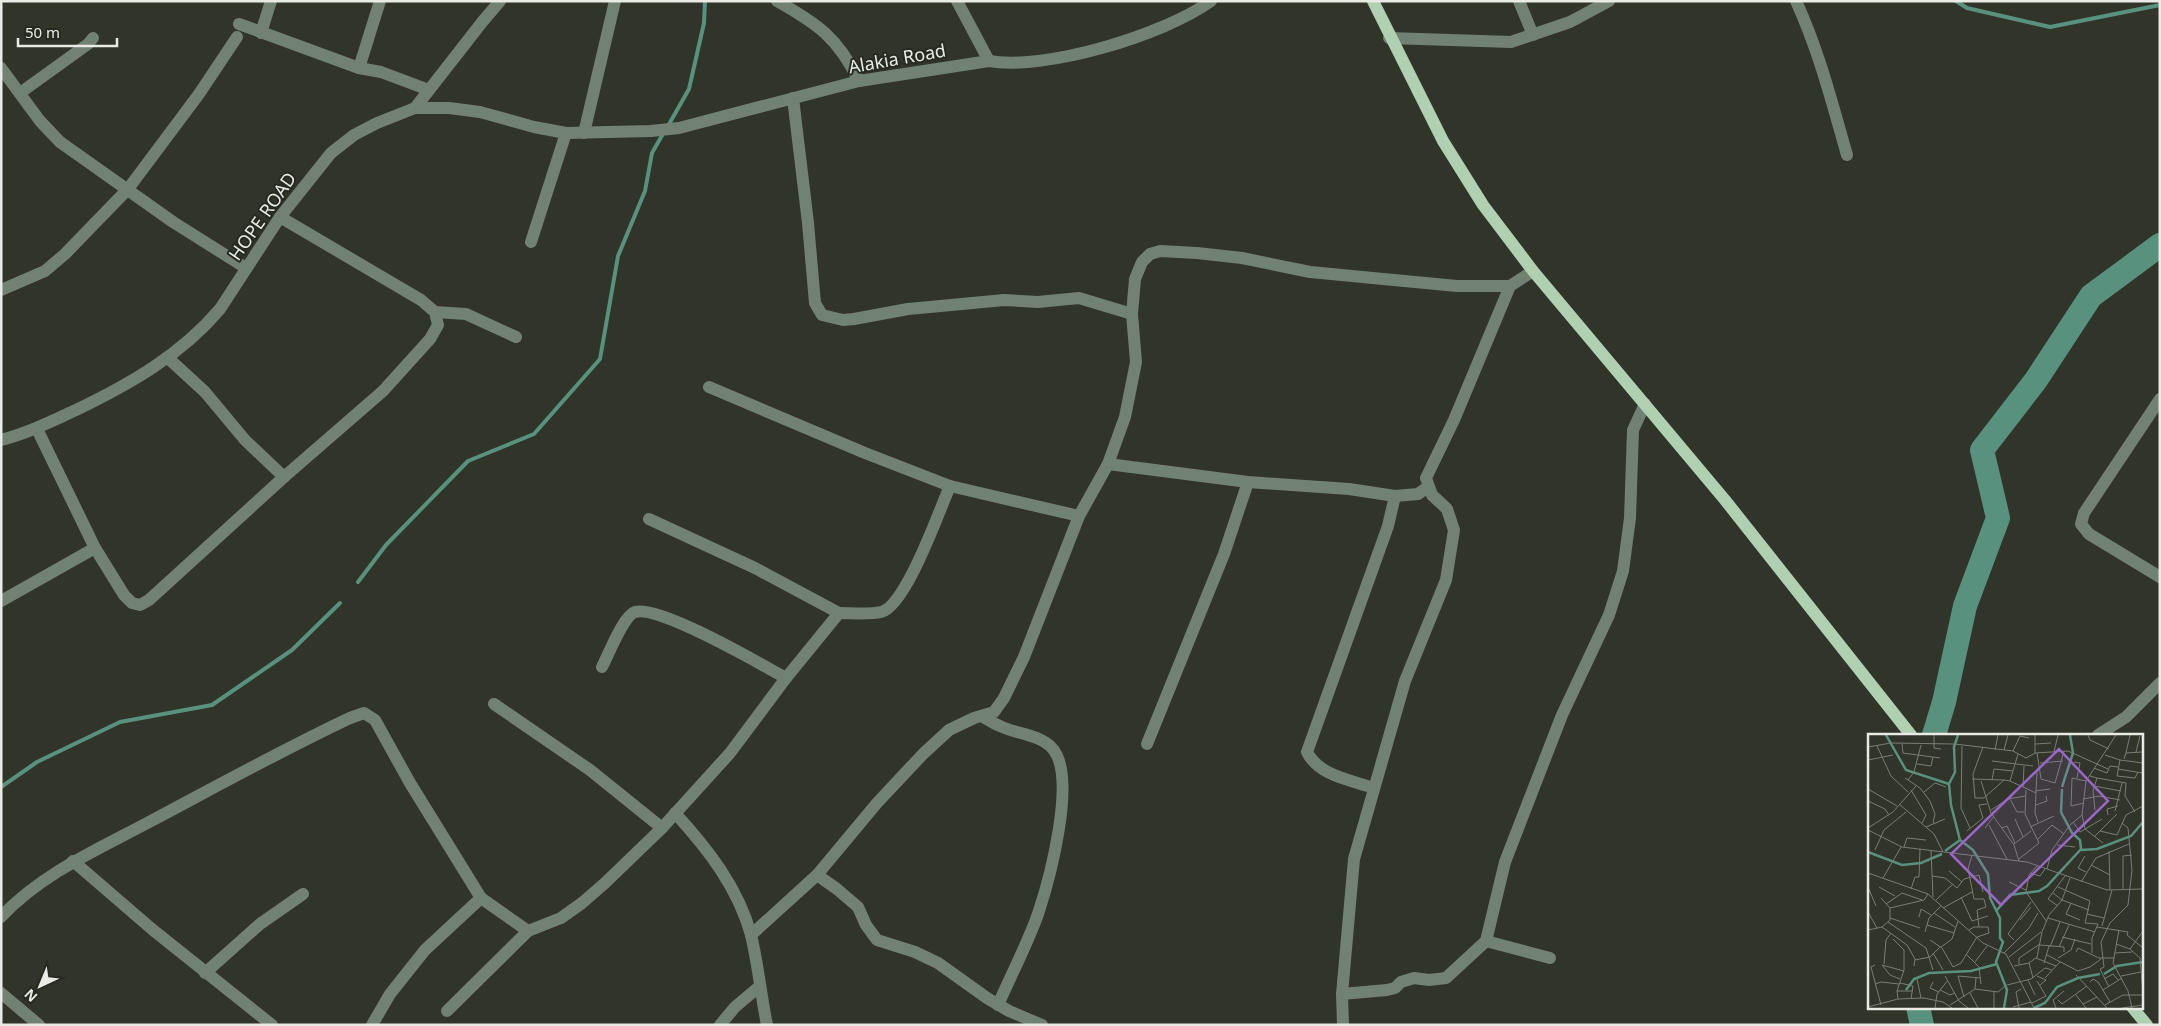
<svg xmlns="http://www.w3.org/2000/svg" width="2161" height="1026" viewBox="0 0 2161 1026" font-family="'Noto Sans',sans-serif">
  <style>
    .lines { fill: none; stroke-linecap: round; stroke-linejoin: round }
    .stream { stroke: #58917e; stroke-width: 4 }
    .river { stroke: #58917e; stroke-width: 24 }
    .minor { stroke: #718172; stroke-width: 12 }
    .major { stroke: #afd1b1; stroke-width: 12 }
    .labels { text-anchor: middle; dominant-baseline: central; stroke-width: 4; stroke-linejoin: round; paint-order: stroke }
    .street-label { font-size: 18px; fill: #e9ebe4; stroke: #262a20 }
    .inset-river { fill: none; stroke: #58917e; stroke-width: 2.5 }
    .inset-road { fill: none; stroke: #7a7d74; stroke-width: 1 }
    .view { fill: #9c65ca; fill-opacity: 0.15; stroke: #9c65ca; stroke-width: 2.5 }
    .inset-edge { fill: none; stroke: #e9ebe4; stroke-width: 2.5 }
  </style>
  <rect width="100%" height="100%" fill="#303429"/>
  <g class="lines">
    <g class="stream">
      <polyline points="1956,1 1967,8 2050,27 2160,5"/>
      <polyline points="668,126 689,89 704,23 705,1"/>
      <polyline points="358,582 386,545 468,461 534,434 600,359 618,256 645,191 652,153 664,132"/>
      <polyline points="1,787 37,762 120,722 212,705 292,650 340,603"/>
    </g>
    <g class="river">
      <polyline points="1934,735 1944,702 1965,606 1998,518 1982,450 2036,380 2091,296 2160,245"/>
      <polyline points="1918,1007 1922,1025"/>
    </g>
    <g class="minor">
      <path d="M 777,1 C 818,24 838,38 859,81"/>
      <polyline points="957,1 989,61"/>
      <polyline points="1519,1 1533,35"/>
      <path d="M 1796,1 C 1819,51 1832,103 1847,155"/>
      <polyline points="239,24 359,68 381,72 429,90"/>
      <polyline points="261,33 271,1"/>
      <polyline points="1389,38 1511,42 1570,22 1609,1"/>
      <polyline points="1,68 40,121 60,142 173,222 246,268"/>
      <polyline points="359,68 380,1"/>
      <polyline points="20,93 88,44 93,38"/>
      <polyline points="793,98 808,223 815,303 822,315 843,320 854,319 908,309 962,304 1004,300 1038,302 1079,298 1132,314"/>
      <polyline points="415,108 483,21 500,1"/>
      <polyline points="584,133 615,1"/>
      <polyline points="531,242 566,133"/>
      <polyline points="1,290 45,271 65,254 128,189 199,94 237,37"/>
      <polyline points="435,312 466,314 516,337"/>
      <polyline points="168,358 205,392 245,440 284,477"/>
      <polyline points="709,387 865,453 950,486 1079,516"/>
      <polyline points="2160,399 2084,513 2081,524 2089,534 2160,577"/>
      <polyline points="37,429 95,548 124,595 132,603 140,605 149,600 284,477 383,391 430,339 438,325 435,312 421,300 280,217"/>
      <path d="M 1,440 C 28,433 52,421 76,410 C 130,384 181,355 220,309 L 280,217 L 331,153 L 354,135 L 377,123 L 415,108 L 449,108 L 480,112 L 534,127 L 566,133 L 651,131 L 679,128 L 859,81 L 989,61 C 1045,71 1164,35 1211,1"/>
      <polyline points="1108,464 1248,482 1349,489 1395,496 1418,494 1428,487"/>
      <polyline points="649,519 755,568 839,613"/>
      <polyline points="1,601 95,548"/>
      <path d="M 602,667 C 608,656 623,616 635,612 C 660,605 760,664 786,678"/>
      <polyline points="494,704 590,770 662,828"/>
      <path d="M 983,717 C 989,720 994,724 1000,726 C 1016,734 1039,734 1052,748 C 1078,776 1049,881 1038,914 C 1027,945 1011,975 998,1005"/>
      <polyline points="2098,735 2126,717 2160,683"/>
      <polyline points="1147,744 1224,554 1248,482"/>
      <path d="M 1374,788 C 1351,780 1319,776 1307,752 L 1388,526 L 1395,496"/>
      <path d="M 675,813 C 707,848 738,887 751,935 C 758,964 761,995 767,1025"/>
      <polyline points="73,861 153,930 272,1025"/>
      <polyline points="817,875 837,889 858,907 866,925 877,940 915,952 938,963 987,998 1009,1011 1042,1025"/>
      <polyline points="481,898 528,931"/>
      <path d="M 1,917 C 42,873 99,849 151,821 C 217,786 282,750 350,718 L 364,713 L 375,720 L 410,783 L 481,898 L 425,950 L 390,994 L 372,1025"/>
      <polyline points="751,935 817,875 877,803 923,754 949,730 974,718 994,712 1004,698 1024,657 1079,516 1108,464 1125,417 1136,362 1132,314 1135,279 1142,262 1150,254 1160,251 1197,253 1242,258 1310,272 1457,286 1510,286"/>
      <polyline points="1486,941 1550,958"/>
      <polyline points="205,973 260,924 303,894"/>
      <polyline points="1,993 39,1025"/>
      <polyline points="1342,994 1387,990 1395,988 1401,982 1414,978 1429,980 1446,978 1486,941 1505,862 1562,715 1609,615 1623,571 1630,518 1633,430 1645,404"/>
      <path d="M 447,1011 L 528,931 L 561,918 L 582,903 L 605,883 L 662,828 L 730,753 L 786,678 L 839,613 C 852,613 868,615 881,612 C 906,606 939,511 950,486"/>
      <polyline points="720,1025 735,1007 760,986"/>
      <polyline points="1343,1025 1342,994 1354,859 1405,681 1446,580 1454,530 1447,509 1432,495 1426,478 1454,420 1510,286 1533,271"/>
    </g>
    <g class="major">
      <polyline points="1373,1 1443,141 1483,205 1533,271 1725,500 1911,735"/>
      <polyline points="2132,1007 2147,1025"/>
    </g>
  </g>
  <g class="labels">
    <g class="street-label">
      <text transform="translate(897 58) rotate(-10)">Alakia Road</text>
      <text transform="translate(262 216) rotate(-55)">HOPE ROAD</text>
    </g>
  </g>
  <g transform="translate(1868 734)">
    <rect width="275" height="275" fill="#303429"/>
    <path class="inset-river" d="M 18,1 L 38,36 L 81,50M 90,1 L 86,13 L 87,38 L 81,50 L 83,71 L 92,106 L 105,116 L 120,140 L 122,164 L 132,184 L 132,204 L 135,208 L 128,228 L 139,256 L 136,274M 194,53 L 205,19 L 202,1M 213,116 L 229,115 L 263,102 L 275,88M 77,117 L 92,106M 0,118 L 34,131 L 53,129 L 74,120M 129,176 L 142,161 L 171,157 L 179,152 L 213,115 L 212,106 L 204,99 L 193,78 L 194,55M 236,240 L 249,232 L 275,228M 38,256 L 46,245 L 61,239 L 103,237 L 129,230M 166,274 L 177,269 L 189,253 L 210,244 L 232,240"/>
    <path class="inset-road" d="M 66,1 L 66,14 L 73,15M 220,1 L 222,6 L 241,15M 34,10 L 35,19 L 72,24M 167,10 L 183,9M 9,12 L 23,42 L 40,58M 94,12 L 93,74 L 102,94M 0,13 L 23,9 L 87,10 L 145,17 L 158,24 L 167,19 L 200,17 L 240,35M 115,13 L 105,40 L 107,64 L 116,64 L 136,46 L 142,47 L 150,20M 127,16 L 130,1M 136,16 L 140,1M 145,17 L 152,2 L 161,4M 186,18 L 190,1M 268,18 L 272,2M 167,19 L 167,1M 169,19 L 173,45 L 187,49 L 196,17M 258,19 L 262,1M 237,21 L 252,26M 256,25 L 258,19 L 275,18M 0,26 L 25,21M 124,27 L 165,32M 206,28 L 212,29 L 209,44M 172,29 L 195,27M 49,30 L 63,32 L 65,23M 226,34 L 239,39 L 242,32 L 250,33M 250,35 L 274,39M 169,38 L 167,79 L 170,88M 270,38 L 267,44 L 249,42 L 252,26 L 275,29M 222,42 L 229,44 L 225,57 L 227,76M 37,44 L 52,54 L 62,67 L 67,80 L 65,89M 229,44 L 258,49 L 257,62 L 267,78M 104,45 L 136,46M 40,46 L 46,38 L 53,11M 124,46 L 126,35 L 145,37M 113,47 L 123,79 L 146,111 L 151,127M 142,47 L 168,59M 226,52 L 253,57M 155,53 L 156,32M 0,55 L 29,72M 43,56 L 58,81 L 54,89M 167,57 L 182,55M 56,58 L 67,49 L 78,53M 142,65 L 149,78 L 156,78M 215,65 L 231,62 L 252,66M 0,67 L 17,75 L 21,81M 216,69 L 203,72 L 204,44 L 218,47M 31,70 L 66,100 L 75,118M 168,71 L 179,67 L 178,62M 123,76 L 140,65 L 157,62M 247,77 L 254,49M 214,81 L 217,95 L 235,109M 240,81 L 239,75 L 250,72M 147,85 L 155,103M 205,88 L 212,98 L 234,85M 121,91 L 139,125M 58,93 L 77,85M 162,93 L 186,82M 0,94 L 25,78 L 48,52M 117,94 L 126,82M 134,94 L 139,92 L 147,109M 0,96 L 34,113 L 159,128 L 239,156 L 275,155M 99,97 L 115,84 L 111,71 L 119,70M 232,97 L 249,101 L 258,81 L 275,72M 227,102 L 249,80M 169,106 L 184,91 L 196,100M 146,110 L 163,97M 189,111 L 207,113M 36,113 L 39,104 L 58,106M 7,116 L 16,96 L 38,78M 63,117 L 65,163M 241,117 L 242,156M 104,121 L 100,135 L 106,165 L 116,165 L 118,173 L 109,176 L 111,193M 217,122 L 210,134 L 218,138M 151,125 L 171,109 L 157,80 L 158,56M 223,131 L 242,141M 169,132 L 161,141 L 158,158 L 179,188M 179,135 L 184,116 L 202,91 L 214,81 L 218,47 L 248,1M 81,137 L 94,148M 0,139 L 60,160 L 115,209 L 138,220 L 166,274M 162,139 L 172,142 L 177,135M 64,142 L 77,144 L 89,154 L 96,145 L 111,141 L 115,158M 15,144 L 33,113M 141,148 L 158,156M 213,148 L 228,124 L 261,110M 0,153 L 8,172M 11,153 L 27,162M 190,153 L 222,167 L 217,189 L 230,190 L 224,204 L 224,219M 43,155 L 47,143 L 51,143 L 52,115M 255,156 L 255,122 L 264,121M 185,159 L 194,166 L 221,176M 93,163 L 104,187 L 120,182M 68,166 L 85,150M 203,169 L 198,180 L 212,186M 18,170 L 34,159 L 54,166M 190,172 L 180,165 L 197,142M 22,174 L 56,166 L 60,160M 75,174 L 104,158M 0,178 L 9,194M 66,179 L 87,193M 219,180 L 236,184M 51,183 L 53,175 L 63,181M 22,184 L 52,194M 180,184 L 227,198M 152,186 L 163,173M 20,188 L 58,214 L 65,236M 59,191 L 86,199M 234,192 L 244,156M 14,193 L 39,211 L 47,225 L 46,232M 229,193 L 260,198 L 259,201 L 275,214M 0,196 L 14,193 L 22,186 L 22,174 L 13,164M 251,196 L 245,229 L 260,257 L 264,274M 57,198 L 61,184 L 73,172M 0,199 L 0,225M 194,203 L 223,210M 25,205 L 36,216 L 36,236 L 29,257 L 30,265M 62,206 L 74,214 L 85,233 L 93,229 L 109,203 L 121,199 L 120,193 L 106,193 L 101,196M 146,206 L 140,200 L 163,168M 248,210 L 262,215 L 272,224 L 275,259M 172,211 L 196,213 L 196,218M 73,213 L 84,205 L 90,187M 182,213 L 192,188M 191,213 L 201,191M 262,215 L 275,197M 208,218 L 210,214 L 231,224 L 246,224M 65,219 L 75,236M 136,219 L 161,194 L 170,179M 247,219 L 264,218M 98,220 L 111,233 L 113,250M 179,221 L 210,237 L 222,233 L 233,225M 141,223 L 173,198M 168,224 L 188,232M 190,224 L 203,216 L 207,205M 47,226 L 62,223 L 72,213M 107,228 L 119,212M 161,229 L 165,244M 176,229 L 181,212M 16,230 L 18,206 L 23,199M 151,230 L 151,224 L 172,210M 7,231 L 3,233 L 13,271M 146,232 L 161,229 L 169,223 L 174,198 L 181,181 L 194,166 L 202,144M 208,241 L 239,274M 77,242 L 91,267 L 100,274M 169,242 L 178,246 L 172,251M 253,242 L 273,238M 177,244 L 192,228M 32,245 L 22,241 L 14,231 L 36,237M 49,245 L 53,264M 236,245 L 245,240 L 250,246M 160,246 L 167,261M 169,247 L 178,262M 65,248 L 62,254 L 71,258M 222,248 L 225,245 L 230,248 L 242,268M 32,249 L 45,252 L 43,265M 7,250 L 13,248 L 31,250M 139,251 L 163,245 L 177,234 L 184,236M 241,253 L 232,235 L 236,233 L 233,208 L 242,189 L 260,171 L 264,136 L 260,94 L 254,89M 107,255 L 130,258 L 137,252M 72,256 L 82,261 L 87,259M 235,256 L 254,244M 29,257 L 45,257M 126,258 L 126,274M 102,259 L 110,274M 208,261 L 218,274M 96,263 L 90,242 L 112,244M 190,266 L 194,270 L 219,252M 164,269 L 178,262M 215,270 L 229,263M 82,271 L 107,255 L 108,244M 237,271 L 255,261 L 275,261M 0,273 L 30,265 L 56,264 L 75,268 L 84,274M 145,273 L 163,268M 67,274 L 69,260 L 80,246M 151,274 L 148,258 L 153,255M 188,274 L 185,266 L 196,257M 254,274 L 275,271"/>
    <path class="view" d="M 191,15 L 240,67 L 133,171 L 83,120 Z"/>
    <rect width="275" height="275" class="inset-edge"/>
  </g>
  <rect width="2161" height="1026" fill="none" stroke="#e9ebe4" stroke-width="5"/>
  <g transform="translate(40 986) rotate(224)" stroke="#262a20" stroke-width="4" paint-order="stroke">
  <path d="M0-4L9 19L0 12L-9 19Z" fill="#e9ebe4"/>
  <text y="-8" font-size="14" font-weight="bold" text-anchor="middle" fill="#e9ebe4">N</text>
  </g>
  <path d="M18 38v8h99v-8" fill="none" stroke="#e9ebe4" stroke-width="2.5"/>
  <text x="25" y="38" font-size="15" fill="#e9ebe4" stroke="#262a20" stroke-width="4" paint-order="stroke">50 m</text>
</svg>
